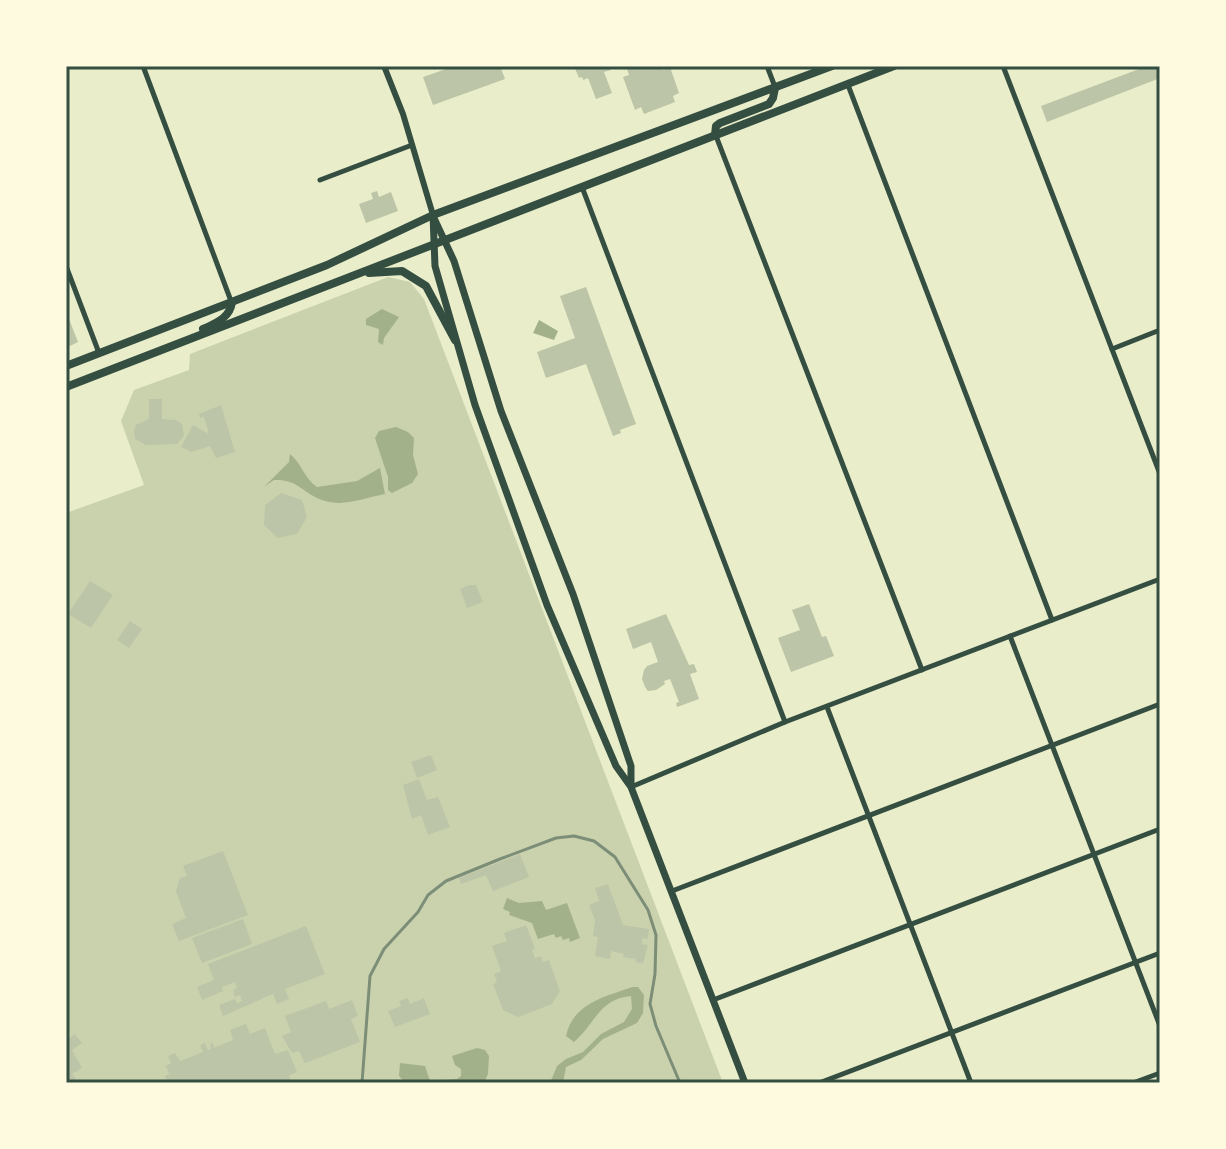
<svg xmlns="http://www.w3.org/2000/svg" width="1226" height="1149" viewBox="0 0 1226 1149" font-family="Poppins,sans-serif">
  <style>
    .green { fill: #cad2ad }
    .water { fill: #a3b18a }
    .building { fill: #bcc5a7 }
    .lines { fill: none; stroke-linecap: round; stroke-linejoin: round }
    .minor { stroke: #344e41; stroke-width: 5 }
    .tertiary { stroke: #344e41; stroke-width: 6 }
    .secondary { stroke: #344e41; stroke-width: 7 }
    .primary { stroke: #344e41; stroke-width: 8 }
    .rail { stroke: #7c8e77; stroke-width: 3 }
    .neatline { fill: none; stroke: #344e41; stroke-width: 3 }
  </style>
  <rect width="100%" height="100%" fill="#e9edc9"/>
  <polygon class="green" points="388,277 410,282 424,299 723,1083 66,1083 66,513 144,485 121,421 134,390 189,370 190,354"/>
  <g class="water">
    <polygon points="382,309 399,317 384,338 383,345 378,342 379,329 366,325 366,319"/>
    <polygon points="539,320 558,331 554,340 533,333"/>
    <polygon points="396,427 408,432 414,438 413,455 418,474 412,483 392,493 388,490 388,477 375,438 379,431"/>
    <path d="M 290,454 C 302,464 304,478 317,487 L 357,481 L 380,468 L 385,494 C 362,498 339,510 315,497 C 298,488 297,480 274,480 L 264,487 L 289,462 Z"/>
    <polygon points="507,898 519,903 542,901 546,910 567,903 580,938 570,942 569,938 563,940 561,936 556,938 554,934 538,939 532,923 509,915 510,912 503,909"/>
    <path d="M 632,987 L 638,987 L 644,995 L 643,1013 L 637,1023 L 603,1039 L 581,1060 L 566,1067 L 563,1083 L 550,1083 L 557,1066 L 566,1059 L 583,1052 L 601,1034 L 624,1022 L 632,1009 L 631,996 C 599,999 596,1023 574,1042 L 566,1036 C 573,1003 605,997 632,987 Z"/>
    <polygon points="477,1048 485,1050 489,1056 488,1074 484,1083 406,1083 399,1076 400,1063 425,1066 430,1081 457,1079 461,1076 461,1069 455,1065 452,1056"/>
  </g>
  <g class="building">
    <polygon points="455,66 500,66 505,79 433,105 423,77"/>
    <polygon points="574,66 609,66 611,70 604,72 612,93 596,99 588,78 583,80 582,77 579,78"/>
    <polygon points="634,66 662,66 663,70 670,67 679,93 673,96 675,102 644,114 641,107 635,110 623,77 629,75 627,69"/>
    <polygon points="1147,66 1160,66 1160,78 1047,122 1041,106"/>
    <polygon points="377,191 379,197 391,192 398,211 366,223 359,204 373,199 371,193"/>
    <polygon points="586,287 636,424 620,430 621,433 613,436 586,364 546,378 537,352 575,338 560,296"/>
    <polygon points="69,319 78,342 66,348 66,320"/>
    <polygon points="149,399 162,399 162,419 176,420 182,424 184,436 177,444 146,445 135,439 134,431 136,425 149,419"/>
    <polygon points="221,405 235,452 216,458 210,446 191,452 181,447 193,425 209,434 204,417 200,418 199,414"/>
    <polygon points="281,493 302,500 307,517 297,534 278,538 264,525 265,505"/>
    <polygon points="90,581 113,595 91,628 68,614"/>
    <polygon points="469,585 476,585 483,602 467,608 460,589"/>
    <polygon points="809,604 822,637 826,636 834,656 791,672 778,638 800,630 792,610"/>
    <polygon points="666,614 689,665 694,664 697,672 690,674 699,699 677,707 676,703 679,702 670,679 664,681 665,684 656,690 648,691 645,687 642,679 644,670 647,666 658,662 651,642 633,649 626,629"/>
    <polygon points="130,621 142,629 129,648 117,640"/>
    <polygon points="431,755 437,770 417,778 411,762"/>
    <polygon points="419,779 427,800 438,797 450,827 428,835 421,815 412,819 403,785"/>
    <polygon points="223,851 248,915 179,941 172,924 186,918 176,891 180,878 187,876 183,866"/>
    <polygon points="520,854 529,877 493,891 486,875 461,884 459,878"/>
    <polygon points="608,884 623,925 649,929 648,939 642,938 642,944 648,945 643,963 635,962 636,959 623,957 624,954 611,951 610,959 595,956 598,937 593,936 595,920 589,905 599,901 595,888"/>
    <polygon points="243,919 252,944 202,963 192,938"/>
    <polygon points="526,925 535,949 532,950 535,958 541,956 543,962 549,960 560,991 552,1004 518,1017 503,1010 493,984 497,982 494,974 501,971 492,946 507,941 504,933"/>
    <polygon points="306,926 325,974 285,989 289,999 277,1004 273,994 223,1016 219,1005 235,999 237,1003 242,1001 240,995 235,997 233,990 237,988 235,982 222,987 223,991 202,1000 197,987 214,980 208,964"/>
    <polygon points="408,998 410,1004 424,998 430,1014 395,1027 388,1011 401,1006 399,1001"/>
    <polygon points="352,1000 358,1016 351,1019 360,1042 305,1063 299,1051 292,1053 282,1036 291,1032 285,1016 326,1001 329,1009"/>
    <polygon points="246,1024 250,1034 265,1028 275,1054 288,1050 297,1072 289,1076 292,1083 168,1083 165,1076 169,1074 166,1066 171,1063 168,1056 175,1053 180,1061 203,1052 200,1045 205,1043 208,1050 211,1049 210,1044 213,1043 214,1048 233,1040 230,1030"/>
    <polygon points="75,1034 82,1043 72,1050 82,1068 72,1074 76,1079 73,1083 66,1083 66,1040"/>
  </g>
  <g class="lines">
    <g class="minor">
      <polyline points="143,66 231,301"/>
      <polyline points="767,66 775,87"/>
      <polyline points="1003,66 1160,474"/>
      <polyline points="848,85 1052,620"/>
      <polyline points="716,136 922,670"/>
      <polyline points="320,180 412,145"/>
      <polyline points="582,187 785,722"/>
      <polyline points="66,266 99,353"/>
      <polyline points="1112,349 1160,330"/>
      <polyline points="1010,636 1160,1026"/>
      <polyline points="827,707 971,1083"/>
      <polyline points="631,787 785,722 1160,579"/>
      <polyline points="672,891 1160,704"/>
      <polyline points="713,1000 1160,829"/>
      <polyline points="819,1083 1160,953"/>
      <polyline points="1133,1083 1160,1073"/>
    </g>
    <polyline class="tertiary" points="384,66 403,114 433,215"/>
    <g class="secondary">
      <polyline points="433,215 435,266 475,405 547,605 616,766 631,787 745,1083"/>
      <polyline points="433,216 454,261 501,411 573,594 631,766 631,784"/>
    </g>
    <g class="primary">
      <polyline points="715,135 716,126 720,123 769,104 773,98 775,88"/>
      <polyline points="369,273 402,271 426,286 455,340"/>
      <path d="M 203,329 C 216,323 230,318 232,302"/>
      <polyline points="66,366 327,265 433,215 832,66"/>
      <polyline points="66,387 894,66"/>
    </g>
    <polyline class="rail" points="362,1083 370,976 384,949 418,912 428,895 446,881 500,859 556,838 574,836 594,841 615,857 648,910 656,935 655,974 650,1004 656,1026 680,1083"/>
  </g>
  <rect width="1226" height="1149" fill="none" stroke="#fefae0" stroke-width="136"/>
  <rect x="68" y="68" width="1090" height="1013" class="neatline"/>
</svg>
